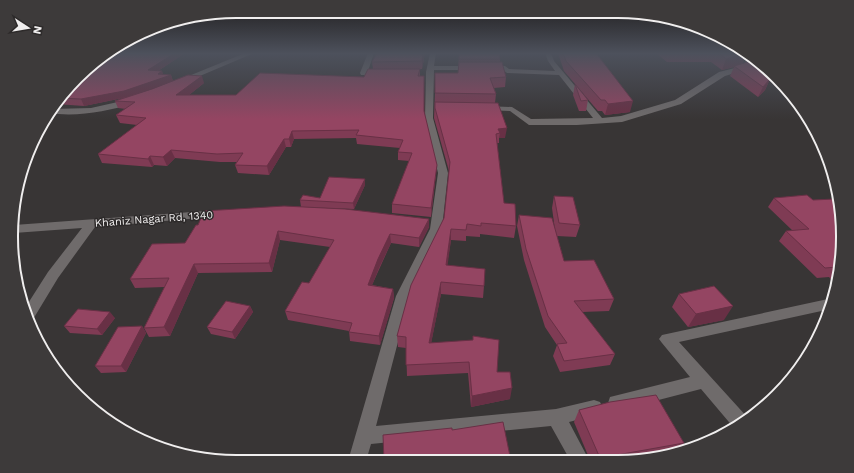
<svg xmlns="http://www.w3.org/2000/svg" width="854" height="473" viewBox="0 0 854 473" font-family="'Work Sans',sans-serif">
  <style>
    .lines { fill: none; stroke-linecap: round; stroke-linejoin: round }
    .minor { fill: #6f6b6b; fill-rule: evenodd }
    .wall { fill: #7f3b54 }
    .shaded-wall { fill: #683045 }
    .building { fill: #944562; stroke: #683045 }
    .labels { text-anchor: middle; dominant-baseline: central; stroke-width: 3; stroke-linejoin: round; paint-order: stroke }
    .street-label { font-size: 11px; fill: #f0eeee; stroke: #2d2a2a }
    .rim { fill: none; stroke: #f0eeee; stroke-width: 2 }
  </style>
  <rect width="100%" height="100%" fill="#383535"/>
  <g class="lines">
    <g class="minor">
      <polygon points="245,53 254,53 181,84 174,82"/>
      <polygon points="368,53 374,53 368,71 384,71 384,75 361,75 360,73"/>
      <polygon points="430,53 436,53 434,66 505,66 509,69 555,71 548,61 545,53 551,53 554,61 602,118 621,116 675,100 719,72 755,63 758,66 725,76 681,104 622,122 577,125 529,125 510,111 485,110 481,108 485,106 512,107 531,119 593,118 559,75 507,73 503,70 434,70 433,118 448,173 442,229 410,296 376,426 556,409 594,400 600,402 603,408 600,414 569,422 589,460 570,460 551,426 371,444 366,461 348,461 396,296 430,229 438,173 425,118 426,72"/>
      <path d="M 131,99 L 134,99 L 134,103 C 106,112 77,117 48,113 L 51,109 L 91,108 Z"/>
      <polygon points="219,210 225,214 223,216 95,227 58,278 32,321 28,322 25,308 48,272 82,228 14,233 14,225"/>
      <polygon points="828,299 830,299 826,310 679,342 748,418 743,424 734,428 701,389 616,411 610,409 608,403 610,397 690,377 662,343 659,339 662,335"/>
    </g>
  </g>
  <g class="wall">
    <polygon points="108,53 185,53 158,71 162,71 163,75 171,75 173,81 136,94 204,83 189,95 236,95 364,77 373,69 372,62 377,53 425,53 422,69 420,69 420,76 424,111 436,173 431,217 392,213 392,204 409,161 398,160 398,152 400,148 357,144 356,138 294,139 291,147 286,147 269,175 238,173 235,165 237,162 220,162 175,158 167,166 154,165 152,167 102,163 98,154 137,125 120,123 116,115 126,109 118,108 115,101 123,98 84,106 56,104 99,57"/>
    <polygon points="459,53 500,59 500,62 506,77 505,87 494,88 496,94 495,103 505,138 499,138 499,143 497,143 504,203 516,226 514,238 480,234 480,237 466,236 466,241 451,240 447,265 484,286 483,298 441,294 431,343 497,372 510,399 471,407 468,373 407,376 406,348 398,347 397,336 444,218 449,171 434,118 435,93 458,73"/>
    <polygon points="558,53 596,53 630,112 605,115 602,111 598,111 564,71"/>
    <polygon points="656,53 744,53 746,55 742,64 770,79 765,90 758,97 730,76 734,67 722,70 711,62 667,62"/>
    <polygon points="575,84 588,100 586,111 579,111 573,95"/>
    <polygon points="365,185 354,209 301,207 300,200 320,198"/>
    <polygon points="807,195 841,266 835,284 829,277 817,278 779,241 786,231 793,231 768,207 774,198"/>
    <polygon points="554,196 580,225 576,237 557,236 564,261 614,299 609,311 582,312 615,354 610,365 560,372 553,356 557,345 545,327 524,260 517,226 519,215 555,230 552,208"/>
    <polygon points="429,219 429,227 419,247 391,243 372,285 393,289 394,298 380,345 350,341 349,331 288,320 285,311 309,283 330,247 280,240 272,272 198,273 170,336 149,337 144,328 165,287 135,288 130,279 185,243 196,225"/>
    <polygon points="679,294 724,320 688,327 672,307"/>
    <polygon points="250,306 253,312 235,339 211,334 207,327"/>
    <polygon points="115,318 102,335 70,333 64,326"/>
    <polygon points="142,326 146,333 126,372 101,373 95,366"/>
    <polygon points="579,410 684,443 676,453 657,458 644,460 590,460 574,422"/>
  </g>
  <g class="shaded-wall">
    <polygon points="175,53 185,53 150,76 148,70"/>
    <polygon points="423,53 425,53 422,69 422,61"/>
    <polygon points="745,54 746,55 741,65 722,70 726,59"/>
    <polygon points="162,71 164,77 171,75 173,81 127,97 84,106 81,99 158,74"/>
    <polygon points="202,76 204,83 179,103 176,95"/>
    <polygon points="770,79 765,90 758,97 763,87"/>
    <polygon points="633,101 630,112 605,115 608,104"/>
    <polygon points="507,128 505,138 499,138 500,133 498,129"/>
    <polygon points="292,131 294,139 291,147 289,139"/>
    <polygon points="284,139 286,147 269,175 267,166"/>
    <polygon points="171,150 175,158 167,166 163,157"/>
    <polygon points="150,156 154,165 152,167 148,159"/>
    <polygon points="437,165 436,173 431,217 431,208"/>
    <polygon points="365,179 365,185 354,209 353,203"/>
    <polygon points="429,219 429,227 419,247 419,238"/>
    <polygon points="451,229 451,240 446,277 446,265"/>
    <polygon points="278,231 280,240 272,272 269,263"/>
    <polygon points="390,234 391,243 379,268 369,293 368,285 378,259"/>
    <polygon points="194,264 198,273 170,336 164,327"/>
    <polygon points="441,282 441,294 429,354 429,343"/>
    <polygon points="393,289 394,298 380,345 379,336"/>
    <polygon points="250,306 253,312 235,339 232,332"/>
    <polygon points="733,306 724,320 688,327 696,314"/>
    <polygon points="110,312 115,318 102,335 97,329"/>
    <polygon points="142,326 146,333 126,372 121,366"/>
    <polygon points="512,388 510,399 471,407 472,396"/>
  </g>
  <g class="building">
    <polygon points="108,53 175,53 148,70 162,71 158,74 171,75 124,91 81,99 61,98 99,57"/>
    <polygon points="377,53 423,53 422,61 372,62"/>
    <polygon points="459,53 499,53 500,59 459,59"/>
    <polygon points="563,53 596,53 633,101 608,104 605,100 601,100 566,61"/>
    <polygon points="719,53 744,53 745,54 726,59"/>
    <polygon points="751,61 770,79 763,87 734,66"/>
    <polygon points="459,62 502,62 506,77 490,78 496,94 435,93 435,73 458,73"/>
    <polygon points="368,69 420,69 418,76 424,76 424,111 437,165 431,208 392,204 412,153 398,152 403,140 356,135 359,130 292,131 289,139 284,139 267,166 235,165 243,153 217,154 171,150 163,157 150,156 148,159 98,154 146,118 116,115 135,102 115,101 152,89 188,75 202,76 176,95 236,95 260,73 364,77"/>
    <polygon points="575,84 588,100 581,101"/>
    <polygon points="435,102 498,103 507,128 498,129 500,133 496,134 504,203 515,204 516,226 481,223 481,226 467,224 466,230 451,229 446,265 485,269 484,286 441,282 429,343 473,340 473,336 499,340 497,372 510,372 512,388 472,396 469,362 406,365 406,337 397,336 411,285 444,218 450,162 435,108"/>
    <polygon points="329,177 365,179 353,203 300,200 303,195 320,198"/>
    <polygon points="807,195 813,200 835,199 837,200 841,266 840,270 837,267 825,268 786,231 809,229 774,198"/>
    <polygon points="554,196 573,197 580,225 559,223"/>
    <polygon points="284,206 345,209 429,219 419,238 390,234 378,259 368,285 393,289 379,336 349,332 352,323 285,311 302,282 309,283 334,240 278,231 269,263 194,264 164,327 144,328 169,278 130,279 152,244 185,243 196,225 198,225 204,211"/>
    <polygon points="519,215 552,218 564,261 594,260 614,299 574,301 615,354 564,361 557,344 567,343 548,316 526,249"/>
    <polygon points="714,286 733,306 696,314 679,294"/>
    <polygon points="226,301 250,306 232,332 207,327"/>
    <polygon points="78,309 110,312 97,329 64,326"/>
    <polygon points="142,326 121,366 95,366 118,327"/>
    <polygon points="656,395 684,443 600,458 579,410 610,402"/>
    <polygon points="503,422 511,461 384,461 383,435 452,428 452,430"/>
  </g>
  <linearGradient id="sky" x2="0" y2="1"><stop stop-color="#1f1d1d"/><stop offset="0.45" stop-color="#4d515c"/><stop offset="1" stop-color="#4d515c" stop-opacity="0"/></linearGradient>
  <rect width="854" height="119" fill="url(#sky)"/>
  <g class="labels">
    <g class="street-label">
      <text transform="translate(154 219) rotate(-4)">Khaniz Nagar Rd, 1340</text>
    </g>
  </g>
  <path d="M0 0H854V473H0ZM236 18H618A218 218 0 0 1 836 236V237A218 218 0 0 1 618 455H236A218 218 0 0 1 18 237V236A218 218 0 0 1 236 18Z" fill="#3d3a3a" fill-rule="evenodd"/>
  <path class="rim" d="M236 18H618A218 218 0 0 1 836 236V237A218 218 0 0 1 618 455H236A218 218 0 0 1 18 237V236A218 218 0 0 1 236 18Z"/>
  <g transform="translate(28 28) rotate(102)" stroke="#2d2a2a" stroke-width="3" paint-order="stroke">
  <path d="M0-3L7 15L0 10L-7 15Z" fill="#f0eeee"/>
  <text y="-6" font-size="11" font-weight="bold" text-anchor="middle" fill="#f0eeee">N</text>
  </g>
</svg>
